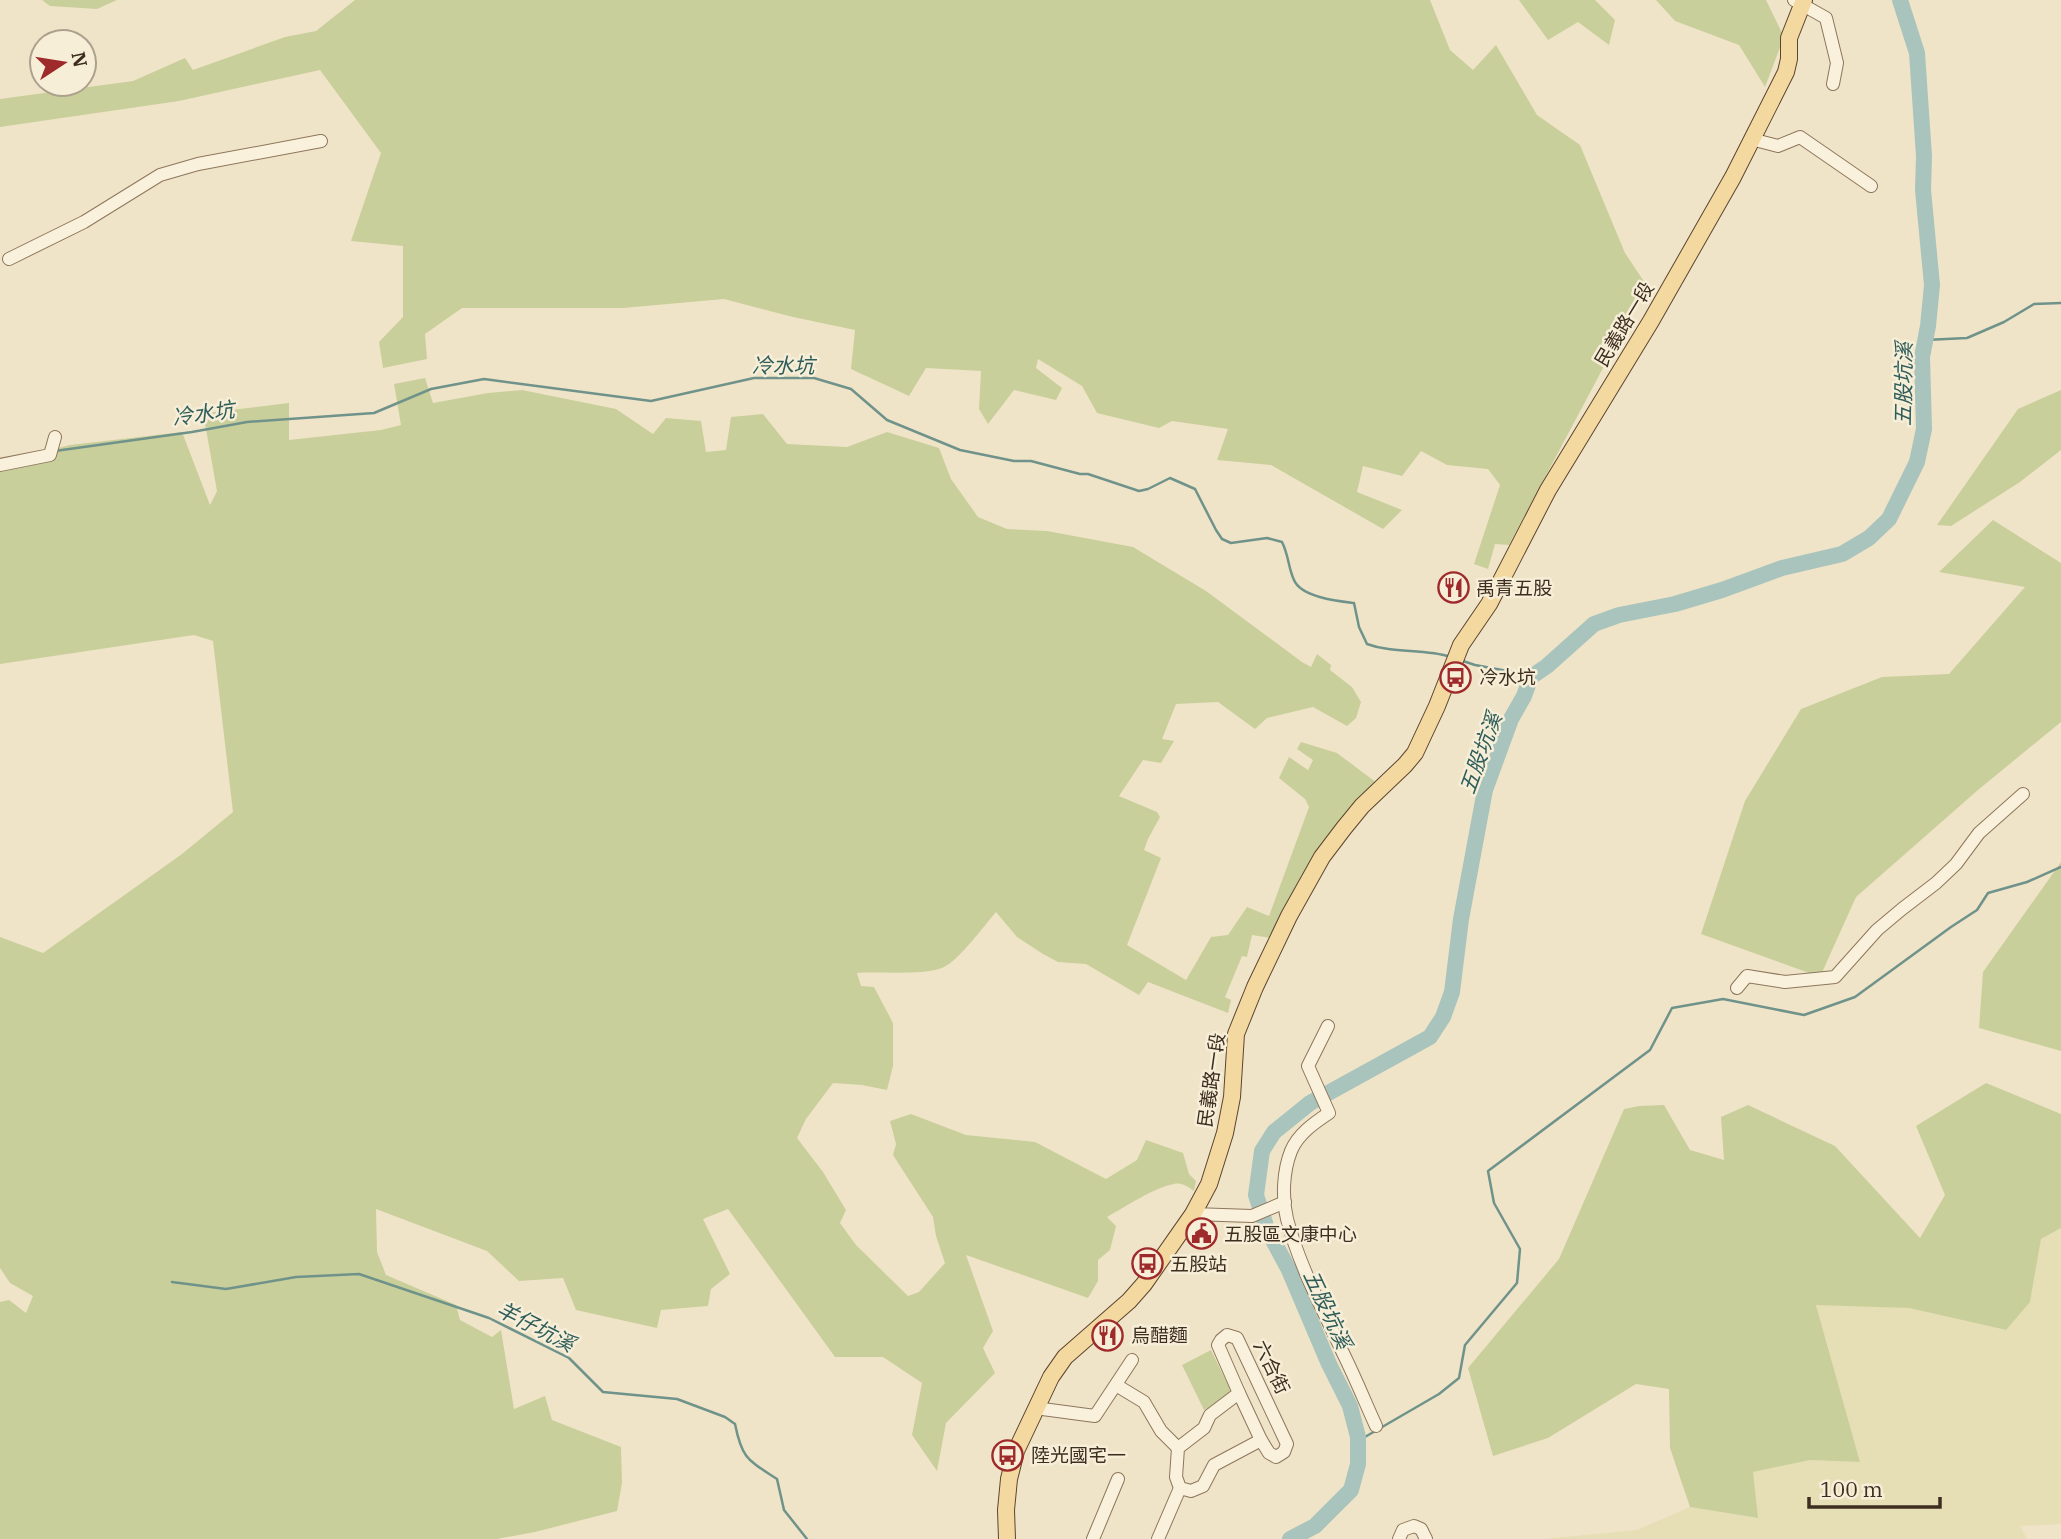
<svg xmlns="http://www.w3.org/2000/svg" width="2061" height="1539" viewBox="0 0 2061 1539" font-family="'IBM Plex Serif','Noto Sans TC',serif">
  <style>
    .farmland { fill: #e6deb5 }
    .green { fill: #c9cf9b }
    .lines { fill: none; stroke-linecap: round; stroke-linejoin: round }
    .stream { stroke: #6f938a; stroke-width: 2.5 }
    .river { stroke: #a9c4bc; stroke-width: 16 }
    .minor-casing { stroke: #8d765c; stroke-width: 14 }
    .major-casing { stroke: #5b4430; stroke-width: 18 }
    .minor { stroke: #faf1dc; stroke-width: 12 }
    .major { stroke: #f3d9a0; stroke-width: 16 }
    .labels { text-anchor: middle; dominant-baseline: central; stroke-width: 5; stroke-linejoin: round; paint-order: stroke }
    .street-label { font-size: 19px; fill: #3d2e20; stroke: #f7eed8 }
    .poi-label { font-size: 19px; fill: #3d2e20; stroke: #f7eed8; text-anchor: start }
    .water-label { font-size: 21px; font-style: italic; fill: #2f5d5a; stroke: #f7eed8 }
  </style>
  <rect width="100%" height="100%" fill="#f0e4c8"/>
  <polygon class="farmland" points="2061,1228 2061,1524 2020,1526 2027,1539 1543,1539 1637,1530 1690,1507 1757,1518 1753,1472 1810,1460 1860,1462 1816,1304 1909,1308 2005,1330 2030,1302 2041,1239"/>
  <g class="green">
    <polygon points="42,0 117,0 97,9 50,6"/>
    <polygon points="355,0 1430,0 1450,50 1473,70 1496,45 1537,115 1580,145 1625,253 1649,289 1627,323 1509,545 1495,544 1488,569 1474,564 1500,485 1488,469 1447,465 1421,451 1402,476 1363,466 1357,492 1402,510 1383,529 1271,465 1217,460 1228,429 1172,421 1159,428 1097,413 1082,386 1038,359 1036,368 1062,388 1056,400 1014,390 988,424 979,409 981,371 926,368 909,396 851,369 855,330 793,317 724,299 623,308 462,308 425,334 427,359 383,368 379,342 403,317 403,246 351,241 381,153 320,70 179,101 0,127 0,99 133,81 185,58 193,70 285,37 316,31"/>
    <polygon points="1519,0 1595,0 1615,20 1609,45 1578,22 1548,40"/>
    <polygon points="1656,0 1766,0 1784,37 1765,87 1739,45 1675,21"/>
    <path d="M 425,378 L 433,403 L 488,393 L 522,390 L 616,409 L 653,434 L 666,418 L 701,421 L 706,452 L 726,450 L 731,417 L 763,414 L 787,444 L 847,447 L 887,432 L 939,448 L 951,479 L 978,517 L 1007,529 L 1047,531 L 1133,547 L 1206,591 L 1302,662 L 1311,667 L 1317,654 L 1331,665 L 1330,670 L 1352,687 L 1361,702 L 1356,718 L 1347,726 L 1313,707 L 1267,718 L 1255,729 L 1218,702 L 1176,704 L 1162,739 L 1174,741 L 1161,763 L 1143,760 L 1119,796 L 1157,812 L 1160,817 L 1148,839 L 1144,850 L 1161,858 L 1127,945 L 1186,980 L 1211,937 L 1228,935 L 1247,907 L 1269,916 L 1309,807 L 1305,799 L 1279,778 L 1289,757 L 1308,770 L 1313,760 L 1297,749 L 1301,742 L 1337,753 L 1381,786 L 1271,938 L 1252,935 L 1247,957 L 1242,956 L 1225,997 L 1231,1000 L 1228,1013 L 1148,982 L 1139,995 L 1086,964 L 1058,962 L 1043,954 L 1017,937 L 996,912 C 984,926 960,959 944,967 C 925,976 881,971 857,973 L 861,986 L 874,987 L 893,1023 L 893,1066 L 887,1090 L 862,1085 L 833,1083 L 806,1119 L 797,1138 L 823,1172 L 846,1210 L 840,1223 L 856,1245 L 908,1296 L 919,1292 L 945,1263 L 936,1236 L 933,1217 L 893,1155 L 896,1144 L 890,1121 L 911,1114 L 966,1135 L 1035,1142 L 1106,1179 L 1137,1160 L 1146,1140 L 1183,1153 L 1189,1174 L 1196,1181 L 1194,1191 C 1188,1187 1182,1182 1174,1184 C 1153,1188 1127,1206 1107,1217 L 1116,1226 L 1110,1250 L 1098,1260 L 1098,1281 L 1088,1298 L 966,1255 L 993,1331 L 983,1348 L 995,1373 L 946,1423 L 937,1471 L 912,1435 L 922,1383 L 883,1357 L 835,1357 L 728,1209 L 703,1219 L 730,1274 L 711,1289 L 708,1306 L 661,1310 L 657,1328 L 576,1310 L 563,1278 L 519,1281 L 487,1251 L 376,1209 L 377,1252 L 386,1275 L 456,1305 L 460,1320 L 492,1337 L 501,1330 L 514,1409 L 545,1396 L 552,1420 L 621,1447 L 622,1483 L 617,1511 L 535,1532 L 497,1539 L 0,1539 L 0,1302 L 9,1300 L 26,1313 L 33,1296 L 10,1283 L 0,1268 L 0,937 L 43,953 L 182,854 L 233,812 L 213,641 L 194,635 L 0,664 L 0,463 L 70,445 L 182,432 L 210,505 L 217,491 L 204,418 L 207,413 L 289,403 L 289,440 L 381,430 L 401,425 L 394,384 Z"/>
    <polygon points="2061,390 2061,450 2020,482 1951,526 1937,525 2018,409"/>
    <polygon points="1993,520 2061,563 2061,722 1978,790 1856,897 1820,977 1701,934 1745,801 1801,709 1882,677 1949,674 2025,587 1939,572"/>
    <polygon points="2061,862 2061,1051 1979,1028 1983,972"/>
    <polygon points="1986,1083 2061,1114 2061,1228 2041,1239 2030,1302 2006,1330 1909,1308 1816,1305 1860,1462 1810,1460 1753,1472 1758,1518 1690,1507 1670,1448 1669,1389 1636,1384 1548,1438 1493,1456 1468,1368 1559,1259 1624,1109 1639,1106 1664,1105 1690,1150 1724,1160 1721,1117 1748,1105 1835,1146 1920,1238 1945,1195 1916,1126"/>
    <polygon points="1211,1350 1233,1395 1204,1410 1182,1365"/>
  </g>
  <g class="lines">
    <g class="stream">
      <polyline points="1925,340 1967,338 2004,322 2034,304 2061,303"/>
      <path d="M 55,451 L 192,432 L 247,422 L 374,413 L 431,389 L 484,379 L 651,401 L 754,378 L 814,378 L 851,389 L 887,420 L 960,450 L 1014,461 L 1031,461 L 1080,474 L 1088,474 L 1139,491 L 1148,489 L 1170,478 L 1195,489 L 1216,530 L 1222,539 L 1231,543 L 1267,538 L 1282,542 C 1289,556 1288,567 1294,580 C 1301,597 1337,601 1354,603 L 1359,627 L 1367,644 C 1394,654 1424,648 1451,657"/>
      <polyline points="1460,660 1475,665 1518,673 1528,685"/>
      <path d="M 172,1282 L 226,1289 L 296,1277 L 359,1274 L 489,1318 L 569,1358 L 603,1392 L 677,1399 L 725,1417 L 735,1424 C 742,1459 748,1460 777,1479 L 784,1510 L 807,1539"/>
      <polyline points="1358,1441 1439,1394 1459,1378 1465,1345 1517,1283 1520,1249 1494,1203 1488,1171 1650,1050 1672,1008 1723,999 1804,1015 1855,997 1951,927 1977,910 1988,893 2027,882 2061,867"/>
    </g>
    <polyline class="river" points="1290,1539 1315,1526 1351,1490 1358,1464 1358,1437 1350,1406 1329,1364 1289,1270 1267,1229 1256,1195 1262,1151 1274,1132 1310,1103 1430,1037 1443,1017 1452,992 1461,919 1485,790 1511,719 1524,696 1531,677 1547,666 1594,624 1619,615 1675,604 1722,590 1782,568 1842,554 1869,538 1889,519 1917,462 1924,429 1922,357 1928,326 1932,285 1923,190 1924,156 1917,53 1900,0"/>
    <defs>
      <g id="minor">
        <polyline points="1794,0 1826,18 1837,63 1833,84"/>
        <polyline points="1751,139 1778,146 1800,137 1871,186"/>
        <polyline points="9,259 84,222 160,175 198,164 321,141"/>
        <polyline points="0,465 50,455 55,437"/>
        <polyline points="1737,988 1747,976 1785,982 1835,977 1877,930 1902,909 1936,883 1956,864 1979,833 2023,794"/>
        <path d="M 1328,1026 L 1308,1066 L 1329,1113 C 1314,1123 1298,1134 1291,1151 C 1283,1171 1282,1198 1287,1219 C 1299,1265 1323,1310 1343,1353 C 1355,1377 1365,1402 1376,1426"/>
        <polyline points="1193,1214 1252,1216 1285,1202"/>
        <polyline points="1116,1385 1144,1402 1161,1431 1178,1448"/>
        <polyline points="1239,1393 1261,1440"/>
        <polyline points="1035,1408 1095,1416 1132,1360"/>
        <polyline points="1093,1539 1118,1479"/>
        <polyline points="1158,1539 1180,1488 1176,1477 1178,1448 1204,1428 1210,1415 1239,1393 1218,1345 1221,1340 1227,1335 1237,1338 1287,1444 1284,1452 1276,1457 1269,1453 1261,1440 1214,1465 1203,1486 1191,1491 1180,1488"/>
        <polyline points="1399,1539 1403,1530 1414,1526 1421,1529 1426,1539"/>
      </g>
      <polyline id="major" points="1007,1539 1006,1510 1009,1479 1016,1451 1051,1377 1065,1357 1129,1301 1144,1284 1193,1214 1209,1184 1225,1133 1232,1097 1236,1034 1255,987 1289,916 1322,857 1344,828 1362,806 1405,765 1415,753 1437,706 1461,645 1489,604 1548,490 1651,321 1733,177 1786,72 1789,59 1789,38 1804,0"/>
    </defs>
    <use href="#minor" class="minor-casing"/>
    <use href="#major" class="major-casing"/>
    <use href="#minor" class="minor"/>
    <use href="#major" class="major"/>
  </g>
  <defs>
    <symbol id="restaurant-ring" viewBox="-11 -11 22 22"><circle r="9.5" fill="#f7eed8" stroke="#9e2a2b" stroke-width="1.5"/><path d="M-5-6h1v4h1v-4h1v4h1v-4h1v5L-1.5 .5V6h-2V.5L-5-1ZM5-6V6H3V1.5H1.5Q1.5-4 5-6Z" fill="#9e2a2b"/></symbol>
    <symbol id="bus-ring" viewBox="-11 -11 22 22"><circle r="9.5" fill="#f7eed8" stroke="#9e2a2b" stroke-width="1.5"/><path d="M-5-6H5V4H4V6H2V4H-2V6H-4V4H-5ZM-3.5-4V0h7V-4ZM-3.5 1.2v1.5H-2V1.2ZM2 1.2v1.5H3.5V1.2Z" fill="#9e2a2b"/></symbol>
    <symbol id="civic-ring" viewBox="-11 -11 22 22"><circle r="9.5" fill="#f7eed8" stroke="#9e2a2b" stroke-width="1.5"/><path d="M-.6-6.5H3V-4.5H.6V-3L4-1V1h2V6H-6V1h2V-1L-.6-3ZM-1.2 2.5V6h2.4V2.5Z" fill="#9e2a2b"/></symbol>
  </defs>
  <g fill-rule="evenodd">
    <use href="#restaurant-ring" x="1436" y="570" width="35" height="35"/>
    <use href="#bus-ring" x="1438" y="660" width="35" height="35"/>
    <use href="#civic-ring" x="1184" y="1216" width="35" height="35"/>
    <use href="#bus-ring" x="1130" y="1246" width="35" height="35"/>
    <use href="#restaurant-ring" x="1090" y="1318" width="35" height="35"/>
    <use href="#bus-ring" x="990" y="1438" width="35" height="35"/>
  </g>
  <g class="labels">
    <g class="street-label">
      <text transform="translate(1624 324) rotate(-59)">民義路一段</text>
      <text transform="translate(1211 1080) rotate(-82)">民義路一段</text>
      <text transform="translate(1272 1367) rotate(64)">六合街</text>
    </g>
    <g class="poi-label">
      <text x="1476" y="588">禹青五股</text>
      <text x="1479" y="677">冷水坑</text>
      <text x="1224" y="1234">五股區文康中心</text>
      <text x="1170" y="1264">五股站</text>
      <text x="1131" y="1335">烏醋麵</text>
      <text x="1031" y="1455">陸光國宅一</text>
    </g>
    <g class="water-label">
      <text x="783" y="365">冷水坑</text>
      <text transform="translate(1903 384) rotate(-89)">五股坑溪</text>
      <text transform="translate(203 413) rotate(-8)">冷水坑</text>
      <text transform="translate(1480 753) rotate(-70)">五股坑溪</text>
      <text transform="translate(1328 1309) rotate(65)">五股坑溪</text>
      <text transform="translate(536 1326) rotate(27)">羊仔坑溪</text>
    </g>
  </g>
  <g transform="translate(63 63) rotate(78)"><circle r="33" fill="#f7eed8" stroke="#ada18e" stroke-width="2"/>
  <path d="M0-5L12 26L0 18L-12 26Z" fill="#9e2a2b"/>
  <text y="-10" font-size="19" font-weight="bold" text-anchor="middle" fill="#3d2e20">N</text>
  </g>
  <path d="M1809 1497v10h131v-10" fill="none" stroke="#3d2e20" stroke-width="3.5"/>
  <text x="1820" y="1497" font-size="21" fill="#3d2e20" stroke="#f7eed8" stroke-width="5" paint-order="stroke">100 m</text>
</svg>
